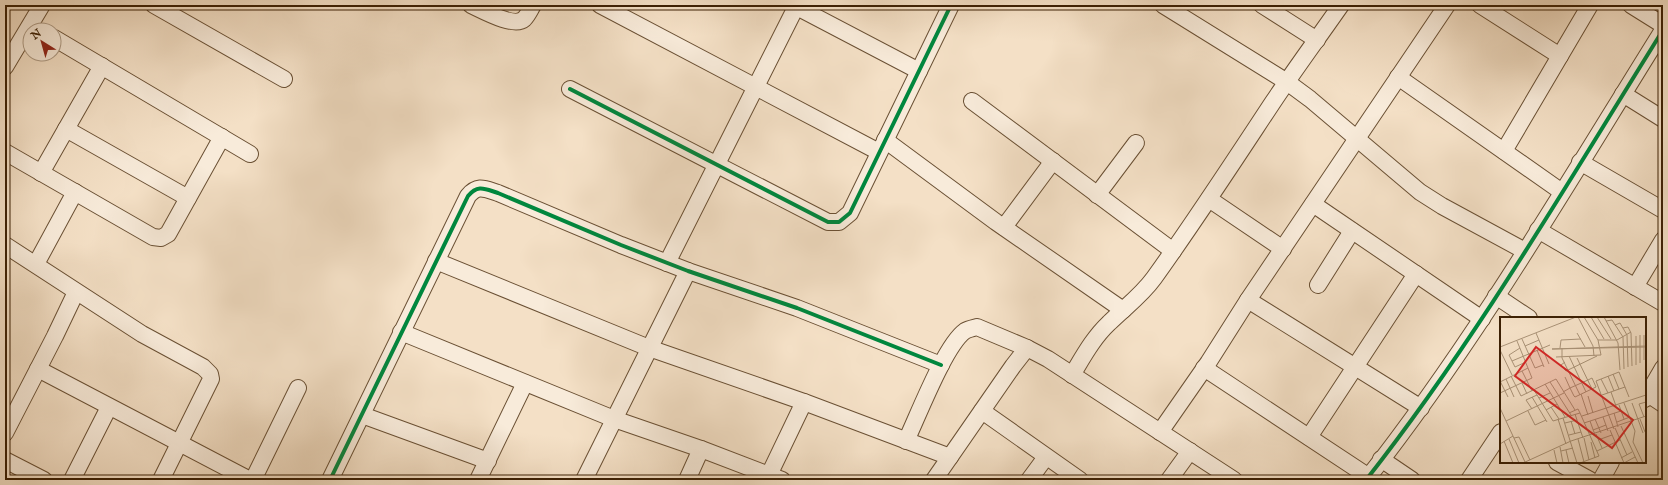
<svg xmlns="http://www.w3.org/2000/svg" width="1668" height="485" viewBox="0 0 1668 485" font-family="'IM FELL English',serif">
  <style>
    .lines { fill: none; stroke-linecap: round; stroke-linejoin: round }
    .minor-casing { stroke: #6a5034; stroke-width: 18 }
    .minor { stroke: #f8ebda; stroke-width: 16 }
    .cycleway-casing { stroke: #f8ebda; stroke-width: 6 }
    .cycleway { stroke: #00873e; stroke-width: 4 }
    .inset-road { fill: none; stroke: #aa9378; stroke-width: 1 }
    .view { fill: #d62828; fill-opacity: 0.15; stroke: #d62828; stroke-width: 2 }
    .inset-edge { fill: none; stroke: #3c2004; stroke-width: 2 }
  </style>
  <rect width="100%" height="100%" fill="#f4e0c6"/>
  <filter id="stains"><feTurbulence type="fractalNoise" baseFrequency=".005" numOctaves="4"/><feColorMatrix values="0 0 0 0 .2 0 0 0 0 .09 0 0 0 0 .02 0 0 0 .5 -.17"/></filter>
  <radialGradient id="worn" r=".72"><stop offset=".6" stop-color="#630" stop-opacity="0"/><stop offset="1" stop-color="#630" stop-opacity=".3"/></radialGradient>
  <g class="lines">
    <defs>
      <g id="minor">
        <polyline points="154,5 284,79"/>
        <path d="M 471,5 C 482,10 514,28 524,19 C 528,15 530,10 533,5"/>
        <polyline points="600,5 879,152"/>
        <polyline points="793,5 919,71"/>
        <polyline points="1163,5 1287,82 1310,99 1420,192 1442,206 1525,251"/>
        <polyline points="1262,5 1317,40"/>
        <polyline points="1480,5 1560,56"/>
        <polyline points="1631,5 1663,25"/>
        <polyline points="54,38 250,154"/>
        <polyline points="5,67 42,5"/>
        <polyline points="1398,77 1562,192"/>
        <polyline points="570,89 828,222 839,222 850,213 951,5"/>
        <polyline points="1623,94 1663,119"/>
        <polyline points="972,101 1173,251"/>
        <polyline points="66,129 188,198"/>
        <polyline points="885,140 996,222 1123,310"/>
        <polyline points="1504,151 1590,5"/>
        <polyline points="5,152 153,237 161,238 168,234 222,137"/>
        <polyline points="1580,162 1663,210"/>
        <polyline points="41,173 102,66"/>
        <polyline points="1097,195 1136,143"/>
        <polyline points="1209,199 1283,249"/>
        <polyline points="1313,204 1482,319"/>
        <polyline points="1004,227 1053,161"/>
        <polyline points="1538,230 1663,303"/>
        <polyline points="5,245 142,334 203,367 210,374 211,379 161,480"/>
        <polyline points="436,261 649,348 804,402 950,457"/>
        <polyline points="667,263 797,5"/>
        <polyline points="36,264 75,192"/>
        <polyline points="1318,285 1352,231"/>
        <polyline points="1635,287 1663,240"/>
        <polyline points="1496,296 1529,318"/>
        <polyline points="1248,300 1421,408"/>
        <polyline points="401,332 614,419 701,449 782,480"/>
        <polyline points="1204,368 1369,477"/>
        <polyline points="38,369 250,480"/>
        <path d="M 1072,375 C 1083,357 1093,338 1109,323 C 1124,308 1141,296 1154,278 C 1195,221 1234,161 1273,102 C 1295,69 1318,38 1341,5"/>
        <polyline points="1645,392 1663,404"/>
        <polyline points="1645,399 1663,368"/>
        <polyline points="982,411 1080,480"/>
        <polyline points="362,415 488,461"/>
        <polyline points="1160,432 1208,363 1248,300 1447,5"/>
        <polyline points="5,433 55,336 76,292"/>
        <polyline points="1309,437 1416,274"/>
        <path d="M 906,441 C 918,416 945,345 965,331 C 968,329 973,328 977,327 L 1027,348"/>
        <polyline points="1381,459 1412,480"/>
        <polyline points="5,460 44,480"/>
        <polyline points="1557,462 1590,480"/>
        <polyline points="769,475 804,402"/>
        <polyline points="72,480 109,407"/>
        <polyline points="253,480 298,388"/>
        <path d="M 330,480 L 468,196 C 478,184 485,189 498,193 L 621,245 L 688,271 L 797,308 L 941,365"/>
        <polyline points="478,480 525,383"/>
        <polyline points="584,480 688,271"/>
        <polyline points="687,480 701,449"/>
        <polyline points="934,480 1013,366 1027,348 1048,359 1234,480"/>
        <polyline points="1029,480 1046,457"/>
        <polyline points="1169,480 1190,451"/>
        <path d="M 1366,480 C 1477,339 1568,182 1663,30"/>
        <polyline points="1469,480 1501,432"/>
        <polyline points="1601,480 1611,462"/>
      </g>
    </defs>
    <use href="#minor" class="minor-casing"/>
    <use href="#minor" class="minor"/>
    <defs>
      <g id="cycleway">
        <polyline points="570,89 828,222 839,222 850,213 951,5"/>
        <path d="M 330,480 L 468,196 C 478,184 485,189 498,193 L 621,245 L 688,271 L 797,308 L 941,365"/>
        <path d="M 1366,480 C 1477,339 1568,182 1663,30"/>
      </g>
    </defs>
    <use href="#cycleway" class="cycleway-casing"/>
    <use href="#cycleway" class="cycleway"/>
  </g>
  <g transform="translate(1500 317)">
    <rect width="146" height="146" fill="#f4e0c6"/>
    <path class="inset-road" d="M 78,0 L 93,29 L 94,39M 91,0 L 104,22M 97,0 L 111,22M 104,0 L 118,26 L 120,53M 106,4 L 112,3 L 123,20 L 124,52M 115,8 L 120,6 L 127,18 L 128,50M 123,11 L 128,10 L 131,16 L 132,49M 36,16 L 49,47M 77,16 L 85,30M 140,18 L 140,46M 144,18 L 144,43M 136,19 L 136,48M 22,22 L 35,51 L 43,48M 98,23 L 117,23 L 131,15M 25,29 L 39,23M 146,29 L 52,32 L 146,30M 0,30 L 76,0M 20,31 L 9,38 L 15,50 L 26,45M 60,31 L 61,23 L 81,22M 62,31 L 62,41 L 80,78M 0,33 L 12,58M 37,33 L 44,50M 69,39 L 86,75M 56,40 L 101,38 L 98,23 L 84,0M 77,41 L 92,72M 12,44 L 50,28M 65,45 L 61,48 L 66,54 L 97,39M 22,54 L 32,74M 113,57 L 119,72M 11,59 L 21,79 L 56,62 L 75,93M 108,59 L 114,74M 6,62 L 14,80M 101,62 L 108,76M 0,64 L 8,80M 0,65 L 28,51M 50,65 L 71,98M 22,66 L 27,77M 45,67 L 65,100M 34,73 L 53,104 L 80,96 L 99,139 L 80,146M 63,75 L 70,71 L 88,63 L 92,61 L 96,70 L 75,80 L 74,79 L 70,71 L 65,60M 111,75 L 116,89M 0,76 L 32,61 L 17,24M 81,77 L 88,98M 102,78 L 125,70M 88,79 L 93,96M 32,80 L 47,105M 39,81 L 50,76M 124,86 L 135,114 L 133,125 L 143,146M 132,86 L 143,116M 119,88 L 124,102M 51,90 L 59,102M 0,91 L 25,145M 32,92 L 26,83 L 37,78M 46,93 L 57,87M 28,94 L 35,108 L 46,103M 69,96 L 78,92 L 80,96M 114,96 L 118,110M 75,97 L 83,121M 82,99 L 146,78M 103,100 L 108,114M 144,100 L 139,87 L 146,85M 63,101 L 77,146M 58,102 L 66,127M 95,102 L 101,116M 140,102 L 145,115M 6,104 L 64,76M 71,104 L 75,117M 90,104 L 95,118M 117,105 L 130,100M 65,106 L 77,103M 84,106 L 121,94M 121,109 L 138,146M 115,111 L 127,138M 114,112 L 96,64 L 119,55 L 129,80M 93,113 L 106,108M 110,113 L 124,146M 96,117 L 102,131M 69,118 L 81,115M 14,121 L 19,120 L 30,143M 84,121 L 89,143M 9,122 L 19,146M 78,122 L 84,145M 98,123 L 112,118M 4,124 L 13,146M 91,125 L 95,141M 0,127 L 13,119M 60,130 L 63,146M 54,133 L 57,146M 66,133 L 69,146M 61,134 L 73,131M 97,134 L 120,123M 121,141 L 132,135M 23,146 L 71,124 L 146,99M 124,146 L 135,140"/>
    <path class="view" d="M 36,30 L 133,103 L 112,131 L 15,59 Z"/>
    <rect width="146" height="146" class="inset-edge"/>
  </g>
  <rect width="1668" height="485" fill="none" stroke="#f4e0c6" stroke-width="20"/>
  <rect x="6" y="6" width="1656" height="473" fill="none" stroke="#3c2004" stroke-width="2"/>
  <rect x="10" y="10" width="1648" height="465" fill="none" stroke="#3c2004"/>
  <g transform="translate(42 42) rotate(323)"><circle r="19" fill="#f8ebda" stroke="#ad9a84"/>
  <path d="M0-3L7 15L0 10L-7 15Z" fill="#8f2418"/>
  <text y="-6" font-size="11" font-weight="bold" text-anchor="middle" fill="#3c2004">N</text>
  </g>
  <rect width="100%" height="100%" filter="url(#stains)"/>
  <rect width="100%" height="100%" fill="url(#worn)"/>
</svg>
